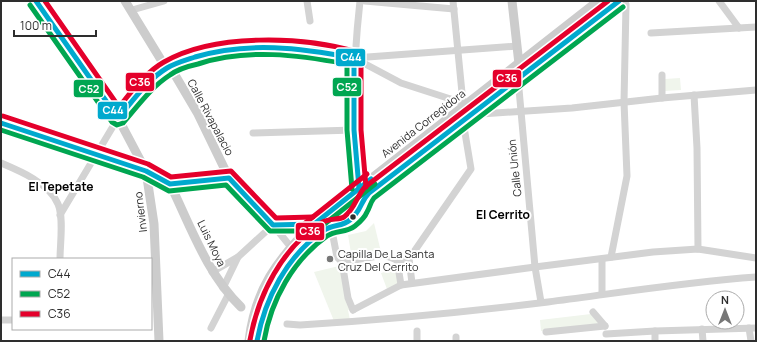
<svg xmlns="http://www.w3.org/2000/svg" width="757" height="342" viewBox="0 0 757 342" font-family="Manrope,sans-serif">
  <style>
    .green { fill: #f0f5ec }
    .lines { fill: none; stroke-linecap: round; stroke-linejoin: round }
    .street { stroke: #d3d3d3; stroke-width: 7 }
    .secondary { stroke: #ccc; stroke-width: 9 }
    .bus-1-casing { stroke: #fff; stroke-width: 8 }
    .bus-2-casing { stroke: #fff; stroke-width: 8 }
    .bus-3-casing { stroke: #fff; stroke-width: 8 }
    .bus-1 { stroke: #00a9ce; stroke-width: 5 }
    .bus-2 { stroke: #00a651; stroke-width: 5 }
    .bus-3 { stroke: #e4002b; stroke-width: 5 }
    .bus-dot { fill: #2e2e2e; stroke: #fff; stroke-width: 1.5 }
    .poi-dot { fill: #777; stroke: #fff; stroke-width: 1.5 }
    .labels { text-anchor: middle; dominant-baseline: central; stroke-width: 4; stroke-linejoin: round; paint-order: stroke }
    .street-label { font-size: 11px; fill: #2e2e2e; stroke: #fff }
    .poi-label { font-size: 11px; fill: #2e2e2e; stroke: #fff; text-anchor: start }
    .neighbourhood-label { font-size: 12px; font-weight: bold; fill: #000; stroke: #fff }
    .line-badge { stroke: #fff; stroke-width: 1.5 }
    .badge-label { font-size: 11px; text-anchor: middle; font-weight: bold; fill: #fff }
  </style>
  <rect width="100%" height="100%" fill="#fff"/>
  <g class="green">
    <polygon points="680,78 681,90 665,91 665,79"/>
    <polygon points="374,223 381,252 351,253 348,235 366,231"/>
    <polygon points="339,266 350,310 348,310 350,320 334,321 314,272"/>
    <polygon points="395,269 400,285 387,289 381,273"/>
    <polygon points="591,314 602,324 541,331 540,320"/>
  </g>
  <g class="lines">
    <g class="street">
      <polyline points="307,1 310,21"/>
      <polyline points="365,1 454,9"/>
      <polyline points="453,1 463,103 465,105"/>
      <polyline points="719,1 739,28"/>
      <polyline points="132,10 164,1"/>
      <polyline points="651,33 756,27"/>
      <polyline points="354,58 401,83 463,103"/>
      <polyline points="662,75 662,98"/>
      <polyline points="518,78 535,267 541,302"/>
      <polyline points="694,95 697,148 698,249"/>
      <polyline points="481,114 572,108 662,98 756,90"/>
      <polyline points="253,133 354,130"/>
      <path d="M 1,163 C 20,171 49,183 58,204 C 64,217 60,244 60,259"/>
      <path d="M 359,188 C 351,126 353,64 360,1"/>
      <polyline points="60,215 118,118 140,93 166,68 198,56 231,48 281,48 318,51 354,58 517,46"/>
      <polyline points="331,226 337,257 342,262 384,255 397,260 409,259"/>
      <polyline points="611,257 627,176 624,102 626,4 623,1"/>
      <polyline points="409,259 471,169 463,121"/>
      <polyline points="409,259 412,283"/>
      <polyline points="602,259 602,294"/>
      <polyline points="397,260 401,285"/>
      <polyline points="342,262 348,298 353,310"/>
      <polyline points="212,272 238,257"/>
      <polyline points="223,288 238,257 273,225 290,246"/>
      <polyline points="353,310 401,285 535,267 653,252 698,249 756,258"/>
      <polyline points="593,312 605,326"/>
      <polyline points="1,320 13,320"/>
      <path d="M 287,324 L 300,325 C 383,320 466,312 548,302 C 617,293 686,282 756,277"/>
      <polyline points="211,328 228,295"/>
      <polyline points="749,328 751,341"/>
      <polyline points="702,329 703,341"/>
      <polyline points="655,331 655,341"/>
      <polyline points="546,332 605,326"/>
      <polyline points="606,334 655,331 756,328"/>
      <polyline points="456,337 456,341"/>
      <polyline points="417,341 417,331"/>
    </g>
    <g class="secondary">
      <polyline points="36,1 118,118 146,171 154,224 159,341"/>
      <polyline points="125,1 166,68 175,75 198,114 229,178 273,225 313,224"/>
      <polyline points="512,1 519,64"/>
      <polyline points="1,123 146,171 170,184"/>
      <path d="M 170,184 C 191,227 207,274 241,307"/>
      <polyline points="170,184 229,178"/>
      <path d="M 249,341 C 255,289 277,260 313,224 L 598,1"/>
      <path d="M 257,341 C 261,304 287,256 317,234 C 325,228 334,224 343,218 C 352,211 361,202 369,193 L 619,1"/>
    </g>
    <defs>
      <g id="bus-1">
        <path d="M 36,1 L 118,118 C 133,101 147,80 167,68 C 175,63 186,60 195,57 C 248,41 301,48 354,58 L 354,130 L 359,188"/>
        <polyline points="1,123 146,171 170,184 229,178 273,225 313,224"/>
        <polyline points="308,229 371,179"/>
        <path d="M 257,341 C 265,298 287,256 323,231 C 332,224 342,227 350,220 C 362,210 360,202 369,193 L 619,1"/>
      </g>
      <g id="bus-2">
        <path d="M 30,5 L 112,122 L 117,125 L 123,123 C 137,107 151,87 170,75 C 178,69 189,66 198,64 C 247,48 298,55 347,64 L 347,130 L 352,189"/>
        <polyline points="1,130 143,177 169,191 226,185 270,231 313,231"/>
        <polyline points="312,234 375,184"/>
        <path d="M 264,341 C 271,300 293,260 327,236 C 336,230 346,233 355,226 C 360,222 365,217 367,212 C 370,207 370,203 374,198 L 623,7"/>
      </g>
      <g id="bus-3">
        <path d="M 45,1 L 119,107 C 132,91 146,72 164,62 C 214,33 303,36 357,52 L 361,57 L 361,130 L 366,187"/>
        <polyline points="3,116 148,164 171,177 231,171 276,218 313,217"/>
        <polyline points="304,224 367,174"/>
        <path d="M 250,340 C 258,295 282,248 321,223 C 329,218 339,220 344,217 C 355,209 356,197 365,187 L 608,1"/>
      </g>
    </defs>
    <use href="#bus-1" class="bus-1-casing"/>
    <use href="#bus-2" class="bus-2-casing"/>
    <use href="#bus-3" class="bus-3-casing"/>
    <use href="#bus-1" class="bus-1"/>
    <use href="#bus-2" class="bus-2"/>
    <use href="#bus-3" class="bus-3"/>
  </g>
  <circle class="bus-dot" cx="353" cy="217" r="3.5"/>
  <circle class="poi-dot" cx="330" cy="259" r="4"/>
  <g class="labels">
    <g class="street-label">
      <text transform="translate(211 117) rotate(62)">Calle Rivapalacio</text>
      <text transform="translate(423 123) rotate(-38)">Avenida Corregidora</text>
      <text transform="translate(514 168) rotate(-96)">Calle Unión</text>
      <text transform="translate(140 212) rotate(-97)">Invierno</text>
      <text transform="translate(212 243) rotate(64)">Luis Moya</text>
    </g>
    <g class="poi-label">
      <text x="338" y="253">Capilla De La Santa<tspan x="338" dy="13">Cruz Del Cerrito</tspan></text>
    </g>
    <g class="neighbourhood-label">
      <text x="61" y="186">El Tepetate</text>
      <text x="503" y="214">El Cerrito</text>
    </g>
  </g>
  <g class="line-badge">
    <rect x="335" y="48" width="31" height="19" rx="4" fill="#00a9ce"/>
    <rect x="492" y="69" width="30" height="19" rx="4" fill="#e4002b"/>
    <rect x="125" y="72" width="30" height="20" rx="4" fill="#e4002b"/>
    <rect x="332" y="77" width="30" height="20" rx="4" fill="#00a651"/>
    <rect x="73" y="79" width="31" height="19" rx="4" fill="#00a651"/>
    <rect x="97" y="101" width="31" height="19" rx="4" fill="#00a9ce"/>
    <rect x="295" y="222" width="30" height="19" rx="4" fill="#e4002b"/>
  </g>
  <g class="badge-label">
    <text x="351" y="61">C44</text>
    <text x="507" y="82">C36</text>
    <text x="140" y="86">C36</text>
    <text x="347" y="91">C52</text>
    <text x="89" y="93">C52</text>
    <text x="113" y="114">C44</text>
    <text x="310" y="235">C36</text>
  </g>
  <rect width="757" height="342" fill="none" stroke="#2e2e2e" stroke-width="4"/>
  <rect x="12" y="258" width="140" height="72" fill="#ffffff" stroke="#ababab"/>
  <rect x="20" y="271" width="20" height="6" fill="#00a9ce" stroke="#ababab"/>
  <text x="48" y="278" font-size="12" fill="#2e2e2e">C44</text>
  <rect x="20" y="291" width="20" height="6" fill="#00a651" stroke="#ababab"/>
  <text x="48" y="298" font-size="12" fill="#2e2e2e">C52</text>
  <rect x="20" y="311" width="20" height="6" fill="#e4002b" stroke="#ababab"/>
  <text x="48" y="318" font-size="12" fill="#2e2e2e">C36</text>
  <g transform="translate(725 310)"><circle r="19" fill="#ffffff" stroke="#ababab"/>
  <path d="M0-3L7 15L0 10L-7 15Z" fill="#777777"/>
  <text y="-6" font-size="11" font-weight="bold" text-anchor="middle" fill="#2e2e2e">N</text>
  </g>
  <path d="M14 30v6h82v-6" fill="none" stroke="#2e2e2e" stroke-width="2"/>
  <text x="20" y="30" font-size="12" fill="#2e2e2e" stroke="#ffffff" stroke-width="3" paint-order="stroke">100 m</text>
</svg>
